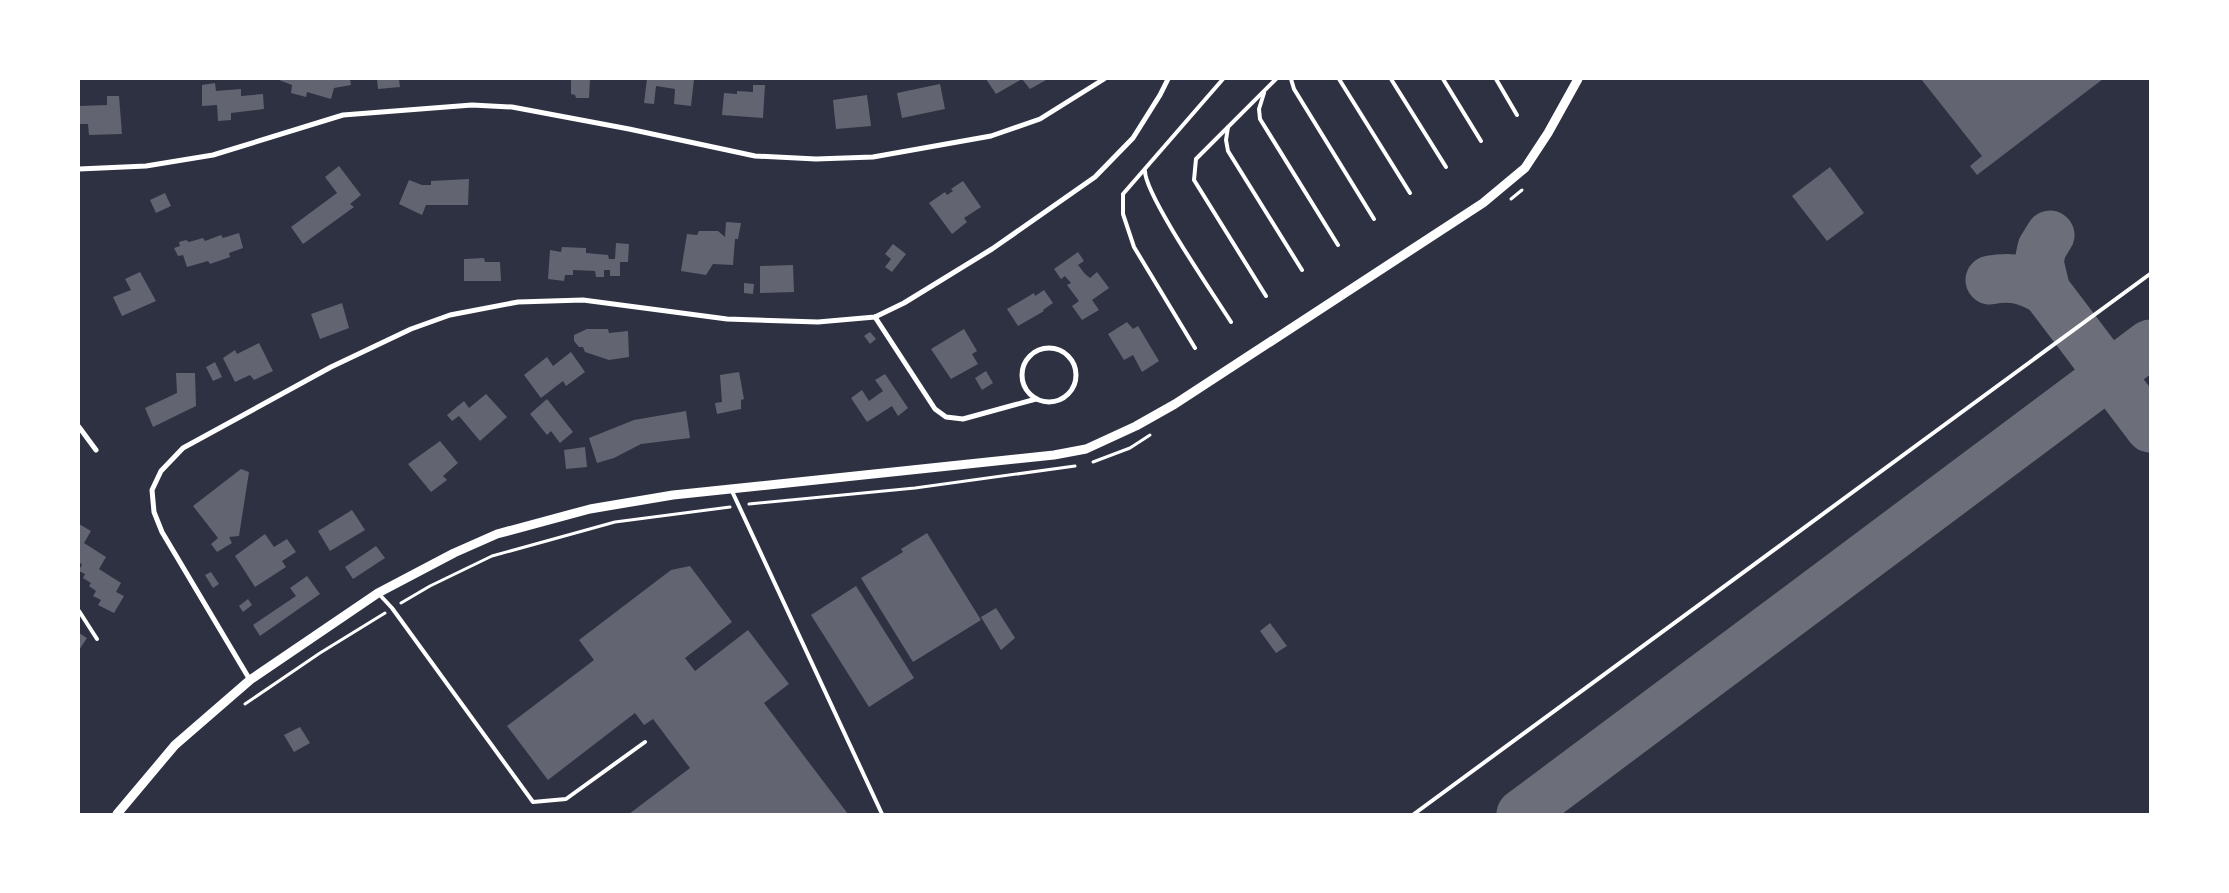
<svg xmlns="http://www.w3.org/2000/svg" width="2229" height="893" viewBox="0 0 2229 893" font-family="'IBM Plex Sans',sans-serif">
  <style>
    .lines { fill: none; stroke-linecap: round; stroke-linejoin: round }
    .taxiway { stroke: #6c6f7a; stroke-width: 49 }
    .building { fill: #626471 }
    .path { stroke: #fff; stroke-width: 3 }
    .service { stroke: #fff; stroke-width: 4 }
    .minor { stroke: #fff; stroke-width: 5 }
    .tertiary { stroke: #fff; stroke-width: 9 }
  </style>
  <rect width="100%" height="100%" fill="#2d3142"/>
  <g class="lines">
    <g class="taxiway">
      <polyline points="2050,235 2042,248 2039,262 2046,291 2150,428"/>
      <path d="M 1990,280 C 2012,276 2026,279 2046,291"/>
      <polyline points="1521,814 2150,344"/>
    </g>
  </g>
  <g class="building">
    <polygon points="279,79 350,79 351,85 334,88 331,99 307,92 306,97 291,93 292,85 279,80"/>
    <polygon points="377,79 399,79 400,87 378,89"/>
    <polygon points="571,79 590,79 589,98 576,98 575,95 571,94"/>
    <polygon points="647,79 694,79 691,106 674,104 675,89 656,86 654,104 644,103"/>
    <polygon points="986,79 1022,79 996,94"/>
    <polygon points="1022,79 1048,79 1030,89"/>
    <polygon points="1921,79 2103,79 1977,175 1970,166 1982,156"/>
    <polygon points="215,83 216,91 241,89 241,96 263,94 264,109 231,113 231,120 218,121 217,105 202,106 202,85"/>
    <polygon points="940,84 945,109 902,118 897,93"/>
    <polygon points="753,85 765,85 763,118 722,115 724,93 737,94 737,91 753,92"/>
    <polygon points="867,95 871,126 836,129 833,100"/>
    <polygon points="107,96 119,96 122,134 89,135 88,124 80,124 79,106 107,105"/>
    <polygon points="339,166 361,195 350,204 354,207 303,244 291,227 337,193 325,177"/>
    <polygon points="1830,167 1864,213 1827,241 1792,196"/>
    <polygon points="469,179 468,205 426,205 422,215 399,204 409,180 422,185 431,185 431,181"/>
    <polygon points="963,181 981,207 964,218 967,222 952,234 929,203 945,192 947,195 953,191 951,189"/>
    <polygon points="165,193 171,206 156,213 150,200"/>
    <polygon points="726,222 741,223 738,239 735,239 733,265 713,264 706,275 681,271 687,234 697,235 699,231 718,231 725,237"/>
    <polygon points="239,233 243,248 229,253 230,257 210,264 208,261 187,267 183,255 178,256 174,248 180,246 179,242 186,240 189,242 203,238 205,241 221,235 223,238"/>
    <polygon points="616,243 629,244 628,262 620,262 620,276 610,276 610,270 604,270 604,277 596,277 595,271 573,270 573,275 565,275 564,281 548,279 550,250 561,252 562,247 586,248 586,253 608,255 609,259 615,259"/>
    <polygon points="893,244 906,254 892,272 885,267 891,259 885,254"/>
    <polygon points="1078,252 1084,261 1078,265 1085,274 1090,278 1097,272 1109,288 1092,300 1099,310 1082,320 1072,306 1079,301 1067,285 1071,283 1065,276 1061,279 1054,269"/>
    <polygon points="484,258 485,262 500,262 501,281 464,281 464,259"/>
    <polygon points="793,265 794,292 760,293 760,266"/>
    <polygon points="140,272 156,301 122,316 113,297 131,290 125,279"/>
    <polygon points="744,283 754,284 753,294 744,293"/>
    <polygon points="1044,290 1053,303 1043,310 1044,311 1018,326 1007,309 1034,293 1035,296"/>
    <polygon points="342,303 349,328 320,339 311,314"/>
    <polygon points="1127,322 1133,329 1138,326 1159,361 1142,372 1133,355 1124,360 1108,334"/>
    <polygon points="587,329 608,329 609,333 628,331 629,357 609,360 585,352 583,347 579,347 574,341 574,335"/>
    <polygon points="964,329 977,351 972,354 978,364 951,379 931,349"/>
    <polygon points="870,332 876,339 870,344 864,336"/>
    <polygon points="259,343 273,371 254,380 250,375 235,382 223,358 235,350 237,354"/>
    <polygon points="571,352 585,372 566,386 563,381 541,398 524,375 547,357 553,366"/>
    <polygon points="215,362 222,377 213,381 206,367"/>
    <polygon points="986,371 993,383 982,390 975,378"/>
    <polygon points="739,372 744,399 741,400 741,409 717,414 715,403 722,402 720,375"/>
    <polygon points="176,373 195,373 196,406 153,427 145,408 177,393"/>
    <polygon points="885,374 908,408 898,416 892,406 867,422 851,398 862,390 869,401 883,391 875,380"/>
    <polygon points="486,394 507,417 480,441 459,416 452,421 447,415 464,401 469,408"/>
    <polygon points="547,399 573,432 560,443 551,431 547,435 530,414"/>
    <polygon points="686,411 690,438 641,444 614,458 597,463 589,438 634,420"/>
    <polygon points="440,441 458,463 443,476 447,480 431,492 408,464"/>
    <polygon points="585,447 587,467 566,469 564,450"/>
    <polygon points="241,469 249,472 239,536 229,537 232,543 217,552 211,544 218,538 193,506"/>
    <polygon points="352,510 365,530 330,551 318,531"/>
    <polygon points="79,524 91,531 84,543 106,557 99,569 121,583 116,592 124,596 114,613 98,605 101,600 93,596 96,591 89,586 91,583 83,578 85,574 79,571 82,564 79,563"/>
    <polygon points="927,533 981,620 913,662 861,578 903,552 901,549"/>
    <polygon points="265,534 274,547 287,539 296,552 282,561 286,567 255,587 235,556"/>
    <polygon points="376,546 385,558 353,579 345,567"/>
    <polygon points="690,566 732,622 685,658 695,671 748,630 789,684 764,703 848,814 629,814 690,768 653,719 644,725 635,713 548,780 507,726 594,660 579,640 671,570"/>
    <polygon points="211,572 219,584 213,588 205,575"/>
    <polygon points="307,576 320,594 260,636 253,625 296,596 290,588"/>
    <polygon points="856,586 914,678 869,707 811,615"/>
    <polygon points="248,599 252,605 243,612 239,606"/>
    <polygon points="996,608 1015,638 1001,650 981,617"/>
    <polygon points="1270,623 1287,646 1276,653 1260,631"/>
    <polygon points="79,633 87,638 79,650"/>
    <polygon points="300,727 310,743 294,752 284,735"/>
  </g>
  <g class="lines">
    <g class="path">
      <polyline points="1511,199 1522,190"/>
      <polyline points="1093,462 1130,448 1150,435"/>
      <polyline points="749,504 915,488 1075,466"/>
      <polyline points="401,603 430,586 492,556 615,522 730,507"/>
      <polyline points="245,704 320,653 385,613"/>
    </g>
    <g class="service">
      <polyline points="1291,79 1294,89 1374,219"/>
      <polyline points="1339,79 1410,193"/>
      <polyline points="1391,79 1446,167"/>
      <polyline points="1443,79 1481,141"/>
      <polyline points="1496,79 1517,115"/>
      <polyline points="1264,93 1259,109 1260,119 1338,245"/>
      <polyline points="1228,127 1226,140 1228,151 1302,270"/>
      <path d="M 1145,171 C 1145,195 1214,295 1231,322"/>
      <polyline points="1266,296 1194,180 1196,159 1276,79"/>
      <polyline points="1195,348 1134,247 1123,214 1123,194 1223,79"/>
      <polyline points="731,489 882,814"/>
      <polyline points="378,593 392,608 533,802 566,799 645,742"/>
      <polyline points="79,611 97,639"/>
      <polyline points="1414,814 2150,274"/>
    </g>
    <g class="minor">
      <polyline points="79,169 146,166 213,155 343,115 472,105 512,107 629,129 755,156 816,159 873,157 991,136 1040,119 1104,79"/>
      <polyline points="875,317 935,409 946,417 963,419 1036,399"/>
      <circle cx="1049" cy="375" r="27"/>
      <polyline points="79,427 96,450"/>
      <polyline points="250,680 162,532 154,512 152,490 161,471 183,448 331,367 411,329 450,315 518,302 583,300 727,319 818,322 875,317 904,303 992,249 1095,177 1133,138 1160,95 1168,79"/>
    </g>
    <polyline class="tertiary" points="117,814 175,745 250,680 378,593 454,553 497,534 590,509 673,495 1054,455 1086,449 1136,426 1175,404 1483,203 1525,168 1548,133 1578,79"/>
  </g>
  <rect width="2229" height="893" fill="none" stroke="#ffffff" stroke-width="160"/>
</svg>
